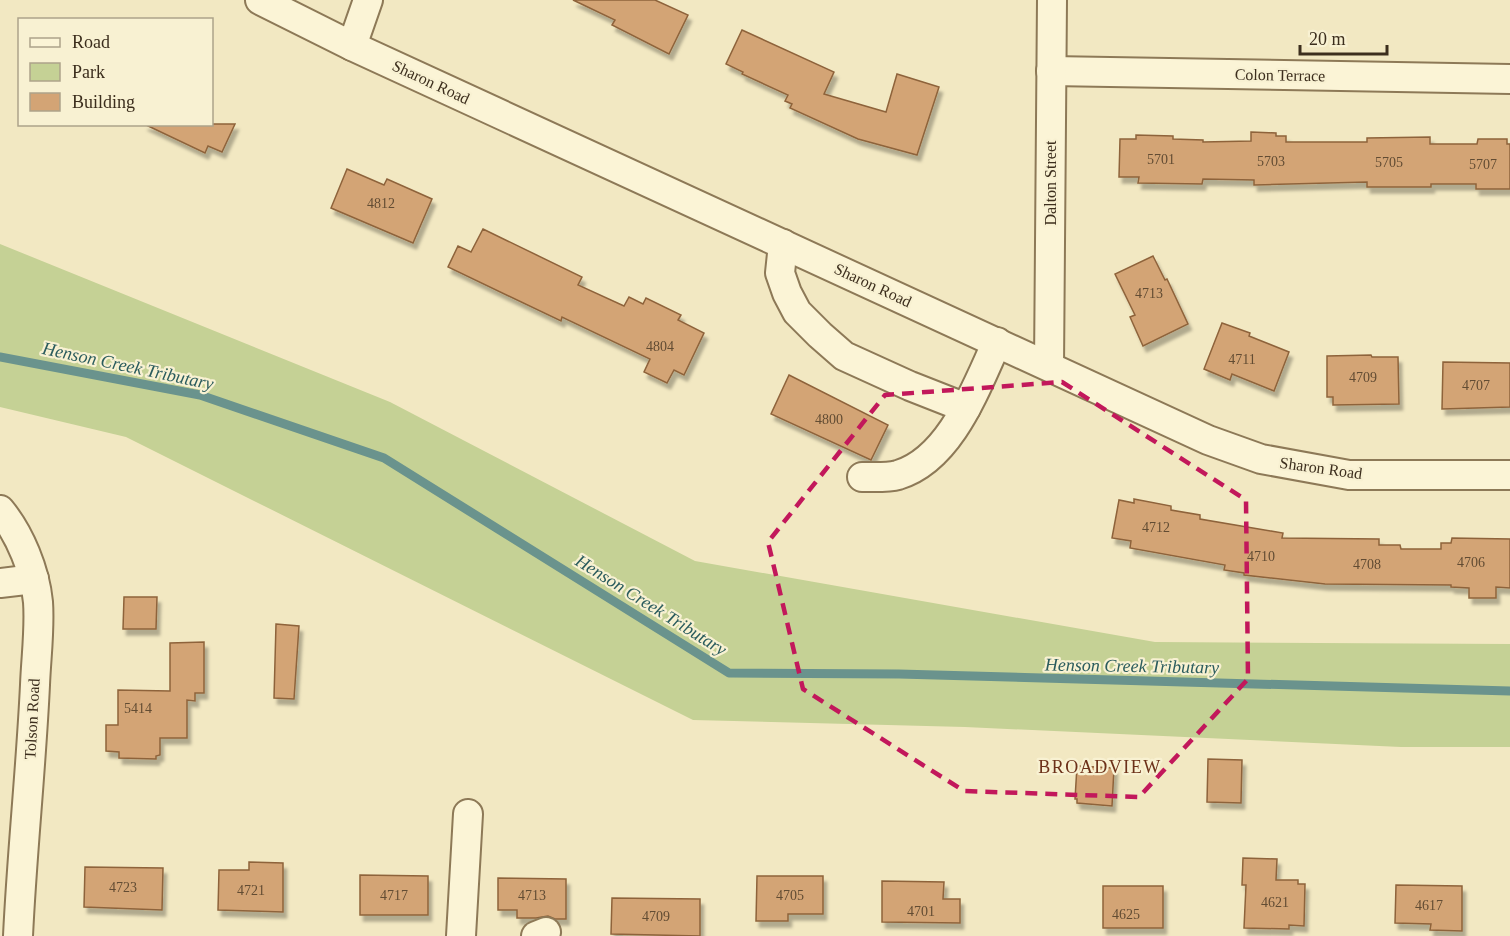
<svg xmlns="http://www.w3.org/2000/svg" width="1510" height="936" viewBox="0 0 1510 936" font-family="'Times New Roman',serif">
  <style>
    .green { fill: #c5d195 }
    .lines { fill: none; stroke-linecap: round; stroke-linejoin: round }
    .stream { stroke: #6a938d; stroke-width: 9 }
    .building { fill: #d3a475; stroke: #8e633b; stroke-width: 1.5; filter: url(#shadow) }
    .street-casing { stroke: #8d7957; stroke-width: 32 }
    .street { stroke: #fbf4d6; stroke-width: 28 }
    .marked { fill: none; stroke: #c2185b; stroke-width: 4.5; stroke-dasharray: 12 8; stroke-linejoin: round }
    .labels { text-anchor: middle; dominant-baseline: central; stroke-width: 4.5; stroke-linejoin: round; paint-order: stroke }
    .number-label { font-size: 14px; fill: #624c33 }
    .street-label { font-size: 16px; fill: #3c2e1d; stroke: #f8f1d2 }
    .water-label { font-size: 18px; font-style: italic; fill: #2b5c5d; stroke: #f8f1d2 }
    .neighbourhood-label { font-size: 18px; letter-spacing: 1.5px; fill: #6c3119; stroke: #f8f1d2 }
  </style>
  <defs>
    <filter id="shadow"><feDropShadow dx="3.5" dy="6" stdDeviation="1.5" flood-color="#0004"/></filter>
  </defs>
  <rect width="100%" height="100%" fill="#f2e8c2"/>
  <polygon class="green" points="0,244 390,402 695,561 1155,642 1510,644 1510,747 1401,747 965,727 693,720 126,437 0,407"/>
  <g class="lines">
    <polyline class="stream" points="0,357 200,395 384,458 729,673 899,674 1510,691"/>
  </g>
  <g class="building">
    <polygon points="573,0 655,0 688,15 669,54 612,25 615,20"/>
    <polygon points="742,30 834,72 824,94 886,112 897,74 939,87 917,155 858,139 790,108 792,104 785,101 788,95 742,74 743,72 726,64"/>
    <polygon points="144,124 235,124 222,152 208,146 205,153"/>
    <polygon points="1251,132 1276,133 1276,136 1286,136 1286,142 1367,142 1367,138 1430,137 1430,144 1477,144 1478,139 1507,139 1507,144 1510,144 1510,189 1476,189 1476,184 1431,184 1431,187 1367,187 1367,182 1254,185 1254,180 1203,179 1202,184 1138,183 1139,177 1119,177 1120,139 1136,139 1136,135 1173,136 1173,139 1203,140 1203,142 1251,141"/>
    <polygon points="347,169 384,185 387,179 432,199 413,243 331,208"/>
    <polygon points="483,229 582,277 578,285 624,306 629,297 643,304 646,298 681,315 678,320 704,333 684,375 674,370 667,383 644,372 650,359 562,317 561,321 448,267 458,246 471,252"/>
    <polygon points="1153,256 1165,280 1167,279 1188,324 1143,346 1130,317 1135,315 1115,274"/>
    <polygon points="1222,323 1250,333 1249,336 1289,352 1274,391 1232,374 1230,380 1204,369"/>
    <polygon points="1371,355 1372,357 1398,357 1399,404 1333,405 1333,397 1327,397 1327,356"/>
    <polygon points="1443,362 1510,363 1510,407 1442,409"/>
    <polygon points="789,375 888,425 871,460 771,414"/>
    <polygon points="1134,499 1171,506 1171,510 1200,515 1200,519 1283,533 1282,538 1379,539 1379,545 1400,545 1401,549 1441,549 1441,543 1451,543 1452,538 1510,539 1510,588 1496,587 1496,598 1469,598 1469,588 1451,587 1451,585 1325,584 1244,575 1244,573 1224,570 1225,565 1130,548 1131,541 1112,538 1119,500 1134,503"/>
    <polygon points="124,597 157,597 156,629 123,629"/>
    <polygon points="276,624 299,626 294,699 274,698"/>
    <polygon points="204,642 204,693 195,693 195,701 187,700 187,738 160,738 160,755 156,756 156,759 119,758 119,752 106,751 106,725 118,725 118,690 170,691 170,643"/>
    <polygon points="1208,759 1242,760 1241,803 1207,802"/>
    <polygon points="1077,766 1114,768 1112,806 1077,803 1077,799 1075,799"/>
    <polygon points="1243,858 1277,859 1276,880 1298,880 1298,884 1305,884 1304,926 1289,925 1289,929 1244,928 1246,885 1242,885"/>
    <polygon points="249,862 283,863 283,912 218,910 219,870 249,870"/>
    <polygon points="85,867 163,868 162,910 84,907"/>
    <polygon points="360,875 428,876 428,915 360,915"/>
    <polygon points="757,876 823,876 823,914 788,914 788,921 756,921"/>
    <polygon points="498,878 566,879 566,919 555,919 548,916 536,918 517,918 517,910 498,910"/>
    <polygon points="882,881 944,882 943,899 960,899 960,923 882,922"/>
    <polygon points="1396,885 1462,886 1462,931 1430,930 1431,924 1395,923"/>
    <rect x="1103" y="886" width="60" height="42"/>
    <polygon points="612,898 700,899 700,936 611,934"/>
  </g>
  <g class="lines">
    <defs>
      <g id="street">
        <polyline points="260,0 352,46 1208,440 1261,459 1349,475 1510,475"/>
        <polyline points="352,46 368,0"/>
        <polyline points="1051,71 1510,79"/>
        <polyline points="783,244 780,273 787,293 797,312 820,335 844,356 910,386 966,408"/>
        <polyline points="1049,366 1052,0"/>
        <path d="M 862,477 C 873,477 887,478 898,475 C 951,459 976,387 997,342"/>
        <path d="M 0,510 C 20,534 35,571 38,602 C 40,629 36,658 35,685 C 31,769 22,852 18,936"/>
        <polyline points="0,583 34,579"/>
        <polyline points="461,936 468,814"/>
        <polyline points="536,936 546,932"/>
      </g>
    </defs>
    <use href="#street" class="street-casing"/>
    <use href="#street" class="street"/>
  </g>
  <path class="marked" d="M 1062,382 L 1246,500 L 1248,679 L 1139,797 L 964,791 L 803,689 L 768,542 L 885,395 Z"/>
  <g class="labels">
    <g class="number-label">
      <text x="1161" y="159">5701</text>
      <text x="1271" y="161">5703</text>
      <text x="1389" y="162">5705</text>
      <text x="1483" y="164">5707</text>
      <text x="381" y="203">4812</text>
      <text x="1149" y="293">4713</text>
      <text x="660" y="346">4804</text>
      <text x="1242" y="359">4711</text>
      <text x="1363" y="377">4709</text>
      <text x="1476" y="385">4707</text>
      <text x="829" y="419">4800</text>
      <text x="1156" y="527">4712</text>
      <text x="1261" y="556">4710</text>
      <text x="1471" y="562">4706</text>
      <text x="1367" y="564">4708</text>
      <text x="138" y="708">5414</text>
      <text x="123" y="887">4723</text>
      <text x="251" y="890">4721</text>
      <text x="394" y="895">4717</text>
      <text x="532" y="895">4713</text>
      <text x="790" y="895">4705</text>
      <text x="1275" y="902">4621</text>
      <text x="1429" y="905">4617</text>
      <text x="921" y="911">4701</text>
      <text x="1126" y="914">4625</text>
      <text x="656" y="916">4709</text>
    </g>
    <g class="street-label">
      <text transform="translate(1280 75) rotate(1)">Colon Terrace</text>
      <text transform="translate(431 82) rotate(25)">Sharon Road</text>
      <text transform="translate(1050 183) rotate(-90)">Dalton Street</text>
      <text transform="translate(873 285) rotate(25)">Sharon Road</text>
      <text transform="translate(1321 468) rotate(8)">Sharon Road</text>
      <text transform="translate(32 719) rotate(-87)">Tolson Road</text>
    </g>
    <g class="water-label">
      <text transform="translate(128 366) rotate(12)">Henson Creek Tributary</text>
      <text transform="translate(651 605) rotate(32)">Henson Creek Tributary</text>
      <text transform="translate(1132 666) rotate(1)">Henson Creek Tributary</text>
    </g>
    <g class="neighbourhood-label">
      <text x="1100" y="767">BROADVIEW</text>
    </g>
  </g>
  <rect x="18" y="18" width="195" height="108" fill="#f8f1d2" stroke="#ada38a" stroke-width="1.5"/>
  <rect x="30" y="38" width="30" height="9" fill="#fbf4d6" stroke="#ada38a" stroke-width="1.5"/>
  <text x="72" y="48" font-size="18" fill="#3c2e1d">Road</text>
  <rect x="30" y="63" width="30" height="18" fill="#c5d195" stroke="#ada38a" stroke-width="1.5"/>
  <text x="72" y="78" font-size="18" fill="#3c2e1d">Park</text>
  <rect x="30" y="93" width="30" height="18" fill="#d3a475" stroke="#ada38a" stroke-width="1.5"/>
  <text x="72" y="108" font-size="18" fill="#3c2e1d">Building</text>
  <path d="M1300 45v9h87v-9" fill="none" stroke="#3c2e1d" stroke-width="3"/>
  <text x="1309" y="45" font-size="18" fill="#3c2e1d" stroke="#f8f1d2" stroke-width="4.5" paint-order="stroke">20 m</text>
</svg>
